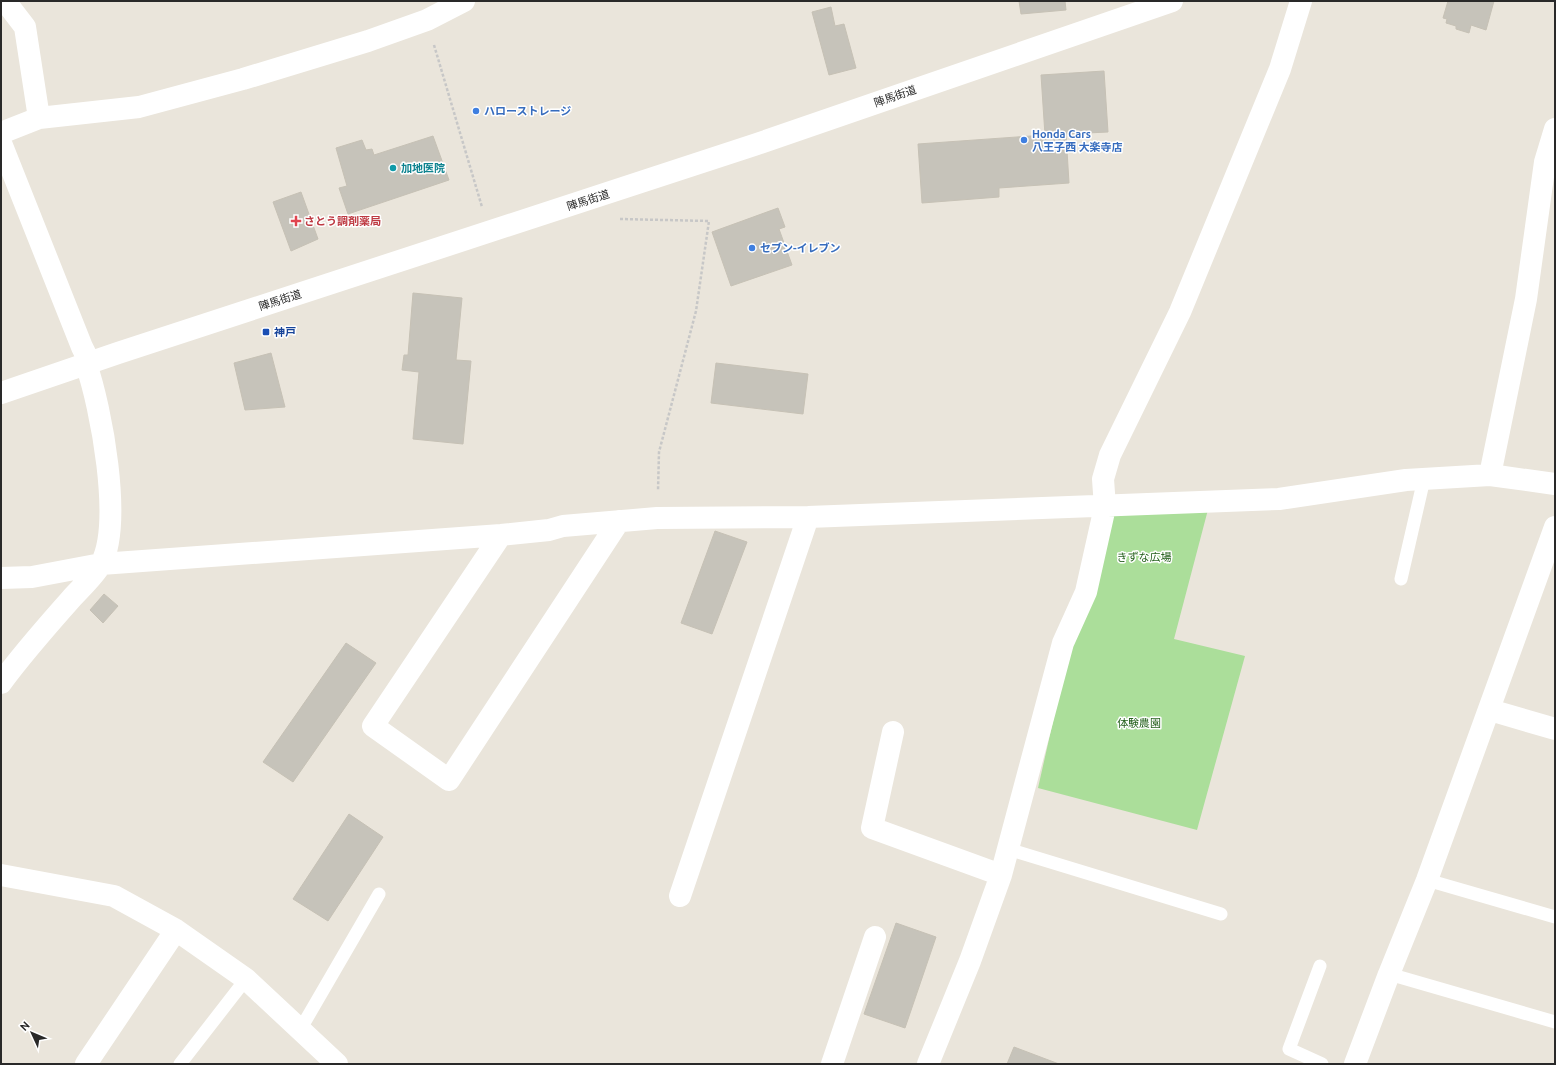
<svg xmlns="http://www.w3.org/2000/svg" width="1556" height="1065" font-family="Ubuntu,'Noto Sans JP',sans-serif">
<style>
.green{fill:#abde9a}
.building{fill:#c6c3ba;stroke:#c6c1b5}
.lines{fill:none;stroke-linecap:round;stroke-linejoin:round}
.path{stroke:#c7c7c7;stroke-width:2.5;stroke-dasharray:3 2;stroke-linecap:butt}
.service{stroke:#fff;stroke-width:13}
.minor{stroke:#fff;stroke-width:22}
.secondary{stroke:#fff;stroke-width:22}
.shop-dot{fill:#3f7fe0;stroke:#fff;stroke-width:1.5}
.culture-dot{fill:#0f9aa8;stroke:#fff;stroke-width:1.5}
.health-dot{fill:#e0444e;stroke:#fff;stroke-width:1.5}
.transit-dot{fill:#1a4fb4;stroke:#fff;stroke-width:1.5}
.labels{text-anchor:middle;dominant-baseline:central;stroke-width:3;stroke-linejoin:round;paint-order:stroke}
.street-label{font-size:11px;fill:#292929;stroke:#fff}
.shop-label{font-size:11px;font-weight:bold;fill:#366cbe;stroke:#fff;text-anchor:start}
.culture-label{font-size:11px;font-weight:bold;fill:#0d838f;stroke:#fff;text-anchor:start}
.health-label{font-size:11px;font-weight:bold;fill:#be3a42;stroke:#fff;text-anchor:start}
.transit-label{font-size:11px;font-weight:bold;fill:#164399;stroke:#fff;text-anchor:start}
.park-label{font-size:11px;fill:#25611d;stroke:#fff}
</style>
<rect width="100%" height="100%" fill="#eae5db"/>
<path class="green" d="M1210,502L1174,639L1245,656L1197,830L1038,788L1077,615L1105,507Z"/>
<path class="building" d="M1019,1H1065L1066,10L1021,14Z
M1448,1H1494L1486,30L1471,25L1469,33L1456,29V26L1446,23L1447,19L1443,18Z
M831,7L835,26L844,24L856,68L829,75L812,12Z
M1104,71L1108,132L1066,134L1069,183L999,188V197L922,203L918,144L1045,135L1041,75Z
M433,136L449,180L348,214L339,188L347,186L336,148L362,140L366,150L372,149L374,155Z
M301,192L318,239L291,251L273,202Z
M778,208L785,227L779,229L792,265L731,286L712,232Z
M413,293L462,298L456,360L471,361L463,444L413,439L419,372L402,370L404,355H408Z
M271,353L285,407L245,410L234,363Z
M716,363L808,374L803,414L711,403Z
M715,531L747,542L712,634L681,623Z
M104,594L118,606L103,623L90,610Z
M346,643L376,663L293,782L263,762Z
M349,814L383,837L328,921L293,899Z
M896,923L936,937L905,1028L864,1014Z
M1014,1047L1059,1064H1007Z"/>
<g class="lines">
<path class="path" d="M434,45L482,207
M620,219L709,221L696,311L659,452L658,491"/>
<path class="service" d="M1401,579L1424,479
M1008,849L1221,914
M1427,880L1555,917
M1320,966L1289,1049L1322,1064
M1389,974L1555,1022
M300,1030L379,894
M180,1064L246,979"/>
<path class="minor" d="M5,1L25,27L39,118
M1,133L39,118L139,107L243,79L368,41L427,20L464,1
M1,143L82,347L90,363
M1490,475L1526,299L1545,162L1555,129
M501,535L373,726L449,780L619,521
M1,578L32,577L101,564L501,535L549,530L563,526L657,518L808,517L1279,499L1406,480L1490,475L1555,484
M1,683C23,653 47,626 71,599C80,589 95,575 101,564C123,523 101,407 86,364
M1490,710L1555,729
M893,732L872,828L1001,875
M1,875L114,896L176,930L246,979L337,1064
M680,896L808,517
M86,1064L176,930
M832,1064L875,937
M928,1064L970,961L1001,875L1063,643L1086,592L1105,507L1103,479L1110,455L1180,312L1280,69L1301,1
M1355,1064L1389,974L1427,880L1555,527"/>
<path class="secondary" d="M1,393L118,353L754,145L1172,1"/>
</g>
<g class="shop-dot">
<circle cx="476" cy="111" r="4"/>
<circle cx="1024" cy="140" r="4"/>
<circle cx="752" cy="248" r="4"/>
</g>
<circle class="culture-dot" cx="393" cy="168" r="4"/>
<path class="health-dot" d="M294 215h4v4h4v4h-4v4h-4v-4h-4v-4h4z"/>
<rect class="transit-dot" x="262" y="328" width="8" height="8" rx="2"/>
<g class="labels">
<g class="street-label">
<text transform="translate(895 96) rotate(-19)">陣馬街道</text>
<text transform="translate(588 200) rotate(-18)">陣馬街道</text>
<text transform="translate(280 300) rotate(-18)">陣馬街道</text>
</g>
<g class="shop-label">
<text x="484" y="111">ハローストレージ</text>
<text x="1032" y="134">Honda Cars<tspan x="1032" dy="13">八王子西 大楽寺店</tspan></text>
<text x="760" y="248">セブン-イレブン</text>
</g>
<g class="culture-label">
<text x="401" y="168">加地医院</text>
</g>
<g class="health-label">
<text x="304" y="221">さとう調剤薬局</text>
</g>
<g class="transit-label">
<text x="274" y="332">神戸</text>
</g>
<g class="park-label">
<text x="1144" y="557">きずな広場</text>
<text x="1139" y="723">体験農園</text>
</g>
</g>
<rect width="1556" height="1065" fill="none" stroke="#292929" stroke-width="4"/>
<g transform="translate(32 1033) rotate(314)" stroke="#ffffff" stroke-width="3" paint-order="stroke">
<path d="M0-3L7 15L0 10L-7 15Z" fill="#292929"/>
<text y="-6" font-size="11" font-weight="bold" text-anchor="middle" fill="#292929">N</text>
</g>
</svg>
